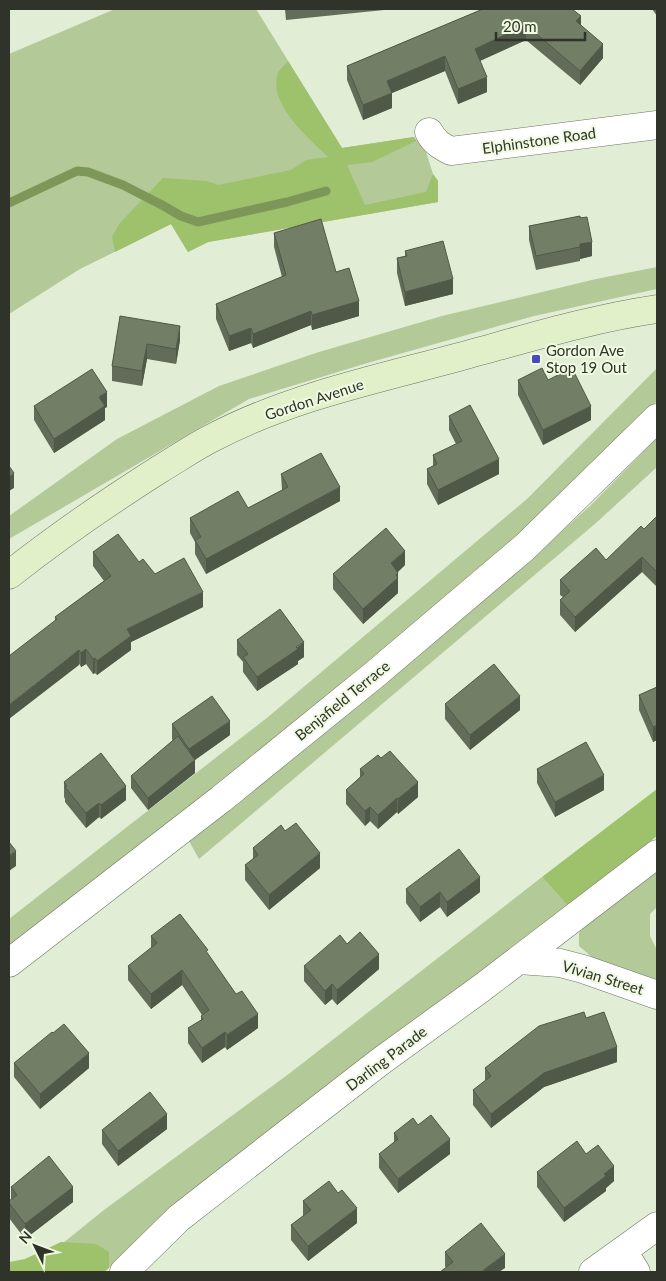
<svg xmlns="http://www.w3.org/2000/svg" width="666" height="1281" font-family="Lato,sans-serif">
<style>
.green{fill:#b3c998}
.forest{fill:#9ec16c}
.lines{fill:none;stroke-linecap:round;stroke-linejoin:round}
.stream{stroke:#7d9759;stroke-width:9}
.street-casing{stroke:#6d7761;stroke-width:29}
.secondary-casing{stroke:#6d7761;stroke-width:29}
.street{stroke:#fff;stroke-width:28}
.secondary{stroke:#e2f0ca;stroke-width:28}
.wall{fill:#636c59}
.shaded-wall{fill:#505848}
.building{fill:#737e67;stroke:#505848}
.poi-dot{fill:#4948be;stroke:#effae1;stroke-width:2}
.labels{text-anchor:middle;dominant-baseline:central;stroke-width:4;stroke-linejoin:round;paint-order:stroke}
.street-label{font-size:15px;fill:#2f332a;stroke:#effae1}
.poi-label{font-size:15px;fill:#2f332a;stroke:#effae1;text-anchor:start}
</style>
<rect width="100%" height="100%" fill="#e1edd4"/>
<path class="green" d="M115,9H256L342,148L414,137L426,152L433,174L438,181V202L208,242L188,252L171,224L80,269L9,314V54Z
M657,267V289L534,316L364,364L249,399L9,539V516L117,439L219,386L319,352L442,316L596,279Z
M657,368V401L613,447L516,540L190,808L9,947V919L268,717L527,499Z
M657,438V467L596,523L199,859L189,841L500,587L591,505Z
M657,870V907L650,914V936L657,950V982L593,958L579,946V933L585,925Z
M542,877L567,905L423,1015L329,1084L241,1155L104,1272H27L104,1210L290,1073Z"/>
<path class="forest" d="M288,61L342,148L414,137L416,141L372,162L347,165L365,205L426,192L433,174L438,181V202L208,242L188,252L171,224L115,252L112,237L119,224L163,178L207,181L218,185L291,170L306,160L328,157C309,139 267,103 278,73C280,69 285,65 288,61Z
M657,789V836L567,905L542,877Z
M61,1242L96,1244L109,1252V1268L104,1272H9V1262L25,1259Z"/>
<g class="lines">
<path class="stream" d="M9,203L77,171L88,172L123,185L162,205L181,216L198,222L287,202L326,191"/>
<g class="street-casing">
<path id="street" d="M429,132C434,142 441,146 451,151L657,125
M519,960L560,963L583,969L657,995
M9,963L221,799L374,675L525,547L657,418
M623,1251L636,1272
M124,1272L179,1218L279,1140L381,1061L483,987L657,854
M593,1272L657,1226"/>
</g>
<g class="secondary-casing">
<path id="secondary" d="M9,575C57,537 108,502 160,469C177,459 194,447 212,438C288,398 373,380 455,358C522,340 589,319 657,309"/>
</g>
<use href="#street" class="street"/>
<use href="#secondary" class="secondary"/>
</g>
<path class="wall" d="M285,9H384V10L286,20Z
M483,9L581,25L603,58L580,85L526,40L480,61L487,92L458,104L445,71L392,93V108L363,120L347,80V66Z
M652,9H657V16Z
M580,216L592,256L580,259V261L536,270L529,240V226Z
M274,233L336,272L359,316L312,330L311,325L253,348L251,343L229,351L216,319V304L282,277L274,247Z
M405,251L453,294L405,306L397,273V258L405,256Z
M120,316L180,340L176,364L147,359L142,386L112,381V366Z
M518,380H548L591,420L543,445L518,395Z
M34,406L107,407L105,408V420L54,453L34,420Z
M449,416L499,474L438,505L427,484V469L433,466V455L456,444L449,430Z
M281,474L340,501L206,574L195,554V542L190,533V518L248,508L282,490Z
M657,516V587L642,572L575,632L560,615V600L563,597L560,595V580L606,560L644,529Z
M93,552L139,562L155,574L203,607L131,642V650L97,675L95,673L93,674L86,664L81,667L55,621V617L104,581L93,566Z
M405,565L398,572V593L363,624L333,589V574Z
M237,640L304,657L298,661V664L257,691L243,672V662L237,655Z
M657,687V740L653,742L639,710V695Z
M445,704L520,710L470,750L445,719Z
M172,724L230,735L195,760V773L148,810L131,788V776L173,741L172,739Z
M360,769L418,797L398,814L397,812L378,829L370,821L365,826L346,804V790L360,777Z
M537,769L604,790L555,817L537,783Z
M64,782L126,800L101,819L99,817L86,828L65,802V799L64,797Z
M285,831L320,868L269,910L245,880V865L253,859V848Z
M406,889L480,892L447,917L440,907L420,922L406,903Z
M151,936L208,954L258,1028L227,1050L225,1047L202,1063L188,1043V1028L201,1020V1016L202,1015L182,985L151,1009L128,980V966L151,948Z
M347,944L379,969L337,1005L332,999L325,1005L304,981V966Z
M586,1018L617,1062L544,1087L491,1128L473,1105V1090L485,1081V1068Z
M14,1063L89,1068L40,1109L14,1077Z
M167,1129L118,1166L102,1144V1130Z
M394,1133L450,1154L398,1193L379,1168V1154L394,1143Z
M586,1154L614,1181L606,1188V1191L564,1222L537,1187V1172Z
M11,1187L73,1202L25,1239L9,1218V1201L11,1200Z
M303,1201L357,1223L308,1261L291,1240V1225L303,1216Z
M445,1252L505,1268H446L445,1266Z"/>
<path class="shaded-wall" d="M581,16V31L576,21Z
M526,25V40L475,63V49Z
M603,44V58L580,85V71Z
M445,56V71L387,95V81Z
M487,77V92L458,104V89Z
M392,93V108L363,120V105Z
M592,242V256L580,259V244Z
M453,279V294L405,306V292Z
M359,301V316L312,330V315Z
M311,311V325L253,348V334Z
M180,326V340L176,364V349Z
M251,328V343L229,351V336Z
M147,344V359L142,386V371Z
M107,392V407L105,408V420L54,453V439L99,397Z
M591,406V420L543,445V430Z
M499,459V474L438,505V490Z
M14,473V488L9,491V477Z
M340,487V501L206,574V559Z
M405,551V565L391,578V563Z
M642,557V572L575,632V617Z
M398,573V593L363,624V609Z
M203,592V607L131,642V650L97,675V661L127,629Z
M304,642V657L298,661V664L257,691V677Z
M86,649V664L81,667V653Z
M79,650V665L9,719V705Z
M95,658V673L93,674V659Z
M520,696V710L470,750V735Z
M230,721V735L189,764V749Z
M657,725V740L653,742V727Z
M195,760V773L148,810V798Z
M604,775V790L555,817V802Z
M418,782V797L398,814V799Z
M126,786V800L101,819V805Z
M397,798V812L378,829V815Z
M99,803V817L86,828V813Z
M370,807V821L365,826V811Z
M16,851V866L9,871V856Z
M320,853V868L269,910V895Z
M480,877V892L447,917V902Z
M440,892V907L420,922V907Z
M379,954V969L337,1005V990Z
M182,970V985L151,1009V994Z
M332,984V999L325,1005V991Z
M258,1014V1028L227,1050V1035Z
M225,1032V1047L202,1063V1048Z
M617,1047V1062L544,1087L491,1128V1114L544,1073Z
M89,1053V1068L40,1109V1094Z
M167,1114V1129L118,1166V1151Z
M450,1139V1154L398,1193V1179Z
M614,1166V1181L606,1188V1191L564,1222V1208L604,1174Z
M73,1187V1202L25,1239V1224Z
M357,1208V1223L308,1261V1246Z
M505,1254V1268L499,1272H481Z"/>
<path class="building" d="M483,9H572L581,16L576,21L603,44L580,71L526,25L475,49L487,77L458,89L445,56L387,81L392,93L363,105L347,66Z
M580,216V218L587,217L592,242L580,244V247L536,256L529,226Z
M321,219L336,272L349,268L359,301L312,315L311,311L253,334L251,328L229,336L216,304L286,275L274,233Z
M443,241L453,279L405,292L397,258L407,256L405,251Z
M120,316L180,326L176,349L147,344L142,371L112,366Z
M542,368L548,380L572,368L591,406L543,430L518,380Z
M92,369L107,392L99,397L105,406L54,439L34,406Z
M470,405L499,459L438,490L427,469L437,464L433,455L462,441L449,416Z
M321,453L340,487L206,559L195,540L201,537L190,518L238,491L248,508L288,487L281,474Z
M9,466L14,473L9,477Z
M657,516V572L642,557L575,617L560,600L570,591L560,580L596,548L606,560L641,526L644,529Z
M386,528L405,551L391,563L398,573L396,575L398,578L363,609L333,574Z
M118,534L139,562L143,559L155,574L184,558L203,592L127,629L131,636L97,661L95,658L93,659L86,649L81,653L79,650L9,705V656L57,619L55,617L111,576L93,552Z
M280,609L304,642L296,647L298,649L257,677L243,657L248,654L237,640Z
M494,664L520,696L470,735L445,704Z
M657,687V725L653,727L639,695Z
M212,696L230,721L189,749L172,724Z
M178,736L195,760L148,798L131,776Z
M586,742L604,775L555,802L537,769Z
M390,751L418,782L398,799L397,798L378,815L370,807L365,811L346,790L364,774L360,769L378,755L381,758Z
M101,753L126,786L101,805L99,803L86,813L65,787L67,786L64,782Z
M296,823L320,853L269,895L245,865L258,855L253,848L281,825L285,831Z
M9,842L16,851L9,856Z
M459,849L480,877L447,902L440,892L420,907L406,889Z
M180,914L208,950L206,951L236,994L242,991L258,1014L227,1035L225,1032L202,1048L188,1028L203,1019L201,1016L209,1010L182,970L151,994L128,966L157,943L151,936Z
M360,932L379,954L337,990L332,984L325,991L304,966L340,935L347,944Z
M584,1012L586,1018L604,1012L617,1047L544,1073L491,1114L473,1090L491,1076L485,1068L539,1026Z
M64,1024L89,1053L40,1094L14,1063L52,1032L53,1033Z
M150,1092L167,1114L118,1151L102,1130Z
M431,1115L450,1139L398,1179L379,1154L398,1139L394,1133L413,1118L418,1125Z
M577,1141L586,1154L598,1145L614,1166L604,1174L606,1176L564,1208L537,1172Z
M49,1156L73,1187L25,1224L9,1203V1201L17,1195L11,1187Z
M329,1181L338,1193L342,1190L357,1208L308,1246L291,1225L311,1210L303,1201Z
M481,1223L505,1254L481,1272H440L453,1262L445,1252Z"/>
<rect class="poi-dot" x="531" y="354" width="10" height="10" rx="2.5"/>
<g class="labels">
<g class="street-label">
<text transform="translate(539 140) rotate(-8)">Elphinstone Road</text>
<text transform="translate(314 399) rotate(-18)">Gordon Avenue</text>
<text transform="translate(342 700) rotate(-39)">Benjafield Terrace</text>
<text transform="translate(603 977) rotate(17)">Vivian Street</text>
<text transform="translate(386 1058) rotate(-37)">Darling Parade</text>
</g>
<g class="poi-label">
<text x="546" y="350">Gordon Ave<tspan x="546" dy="17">Stop 19 Out</tspan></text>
</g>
</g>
<rect width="666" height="1281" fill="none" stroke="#2f332a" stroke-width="20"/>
<g transform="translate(35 1246) rotate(312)" stroke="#effae1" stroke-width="4" paint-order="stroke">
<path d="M0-4L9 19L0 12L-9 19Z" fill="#2f332a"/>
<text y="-8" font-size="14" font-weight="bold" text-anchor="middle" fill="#2f332a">N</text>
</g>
<path d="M496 32v8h89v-8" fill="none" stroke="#2f332a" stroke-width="2.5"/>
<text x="503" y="32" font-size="15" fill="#2f332a" stroke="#effae1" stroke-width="4" paint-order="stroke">20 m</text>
</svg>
